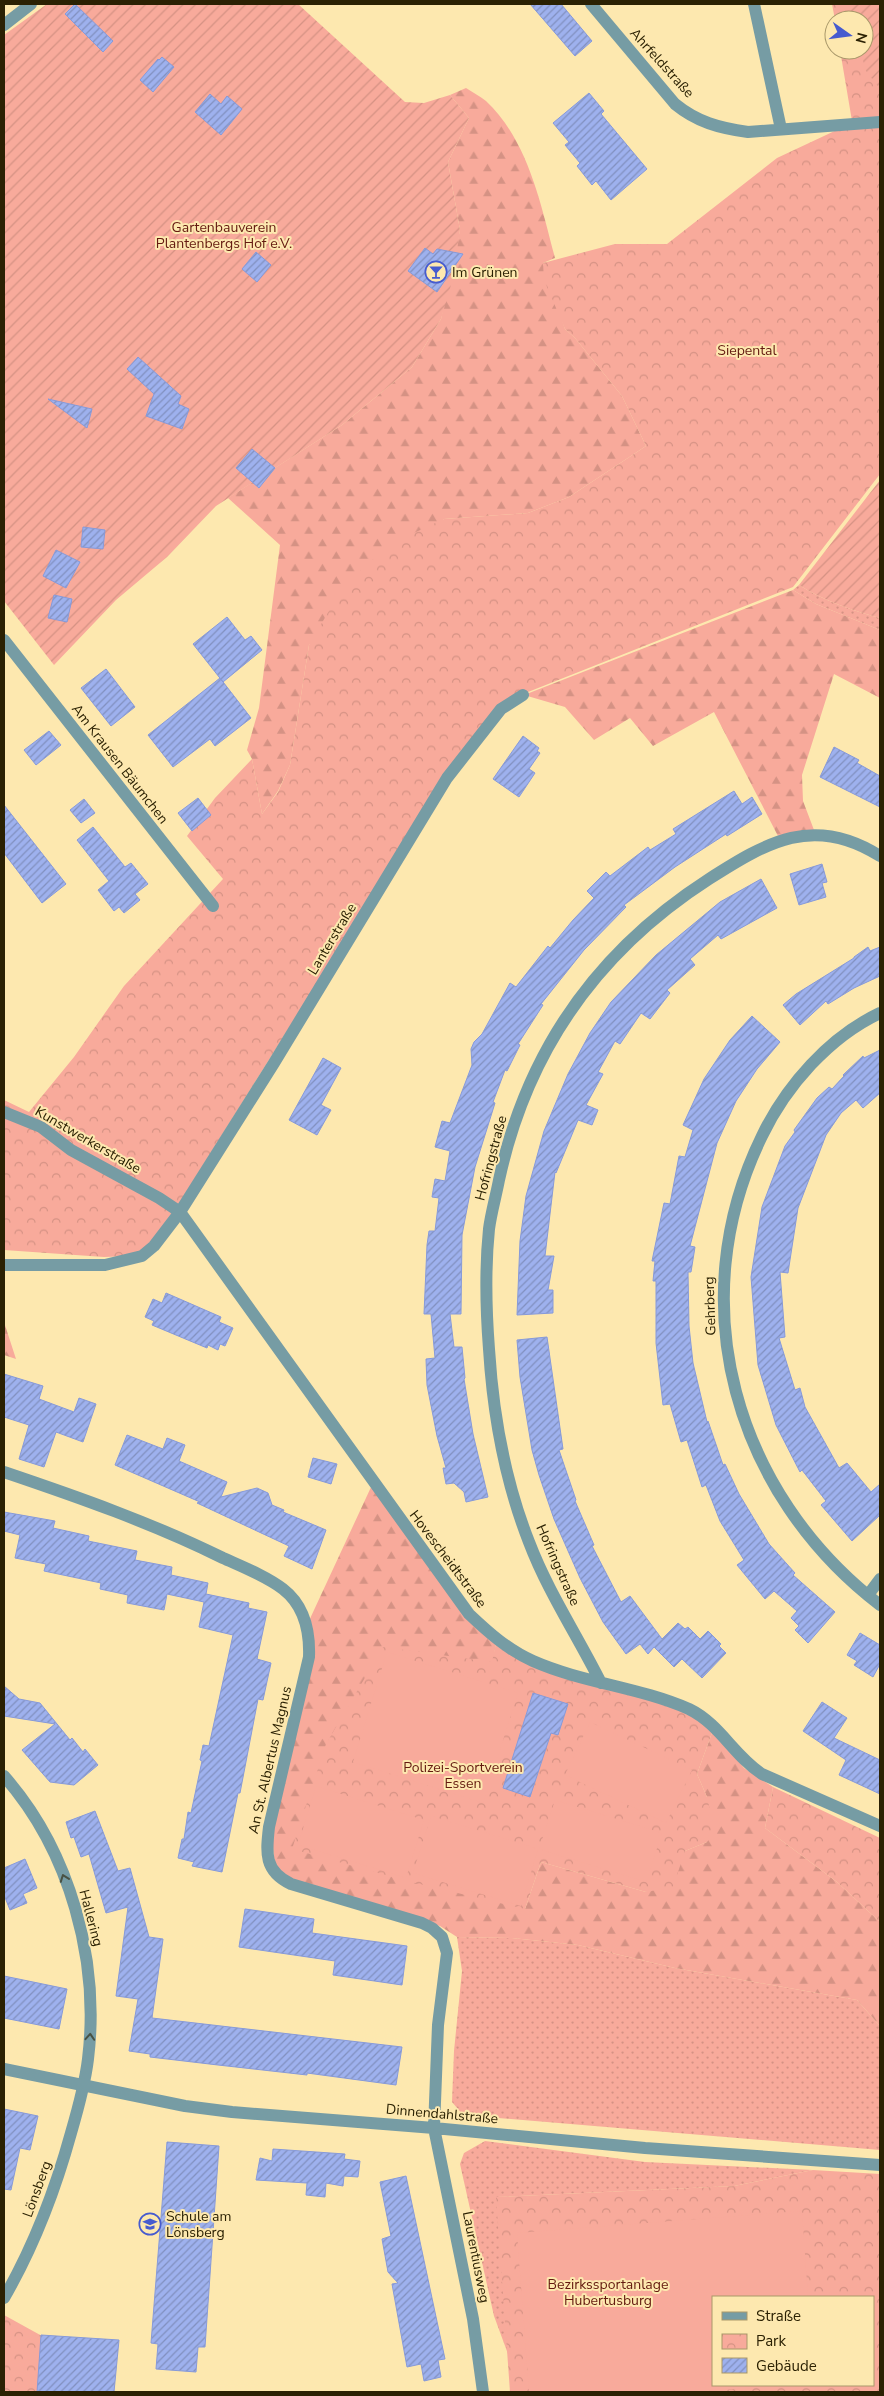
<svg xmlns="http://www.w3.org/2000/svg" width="884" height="2396" font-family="'Nunito Sans',sans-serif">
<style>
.grass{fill:url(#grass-dots)}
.forest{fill:url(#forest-firs)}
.park{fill:url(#park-crowns);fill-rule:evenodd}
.garden{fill:url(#garden-furrows)}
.pitch{fill:#f8aa9b}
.building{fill:url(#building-hatch);stroke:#879ad9}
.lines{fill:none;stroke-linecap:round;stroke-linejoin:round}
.minor{stroke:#769ca4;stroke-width:12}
.oneway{stroke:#495243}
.labels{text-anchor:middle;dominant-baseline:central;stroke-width:4;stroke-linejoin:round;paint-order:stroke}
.street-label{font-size:14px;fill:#2b2103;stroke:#fde8af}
.park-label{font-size:14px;fill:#641a10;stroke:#fde8af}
.poi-label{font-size:14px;fill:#2b2103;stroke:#fde8af;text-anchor:start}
</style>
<defs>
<pattern id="grass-dots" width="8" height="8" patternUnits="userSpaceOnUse" patternTransform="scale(1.25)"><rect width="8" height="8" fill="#f8aa9b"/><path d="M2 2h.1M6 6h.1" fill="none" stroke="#d59284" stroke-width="1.8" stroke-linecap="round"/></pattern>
<pattern id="forest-firs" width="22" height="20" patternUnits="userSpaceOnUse" patternTransform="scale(1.25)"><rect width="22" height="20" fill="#f8aa9b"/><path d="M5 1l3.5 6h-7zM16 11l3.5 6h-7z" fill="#d59284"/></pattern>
<pattern id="park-crowns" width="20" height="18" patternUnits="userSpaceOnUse" patternTransform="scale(1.25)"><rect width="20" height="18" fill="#f8aa9b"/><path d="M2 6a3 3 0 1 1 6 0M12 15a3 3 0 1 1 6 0" fill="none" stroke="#d59284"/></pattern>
<pattern id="garden-furrows" width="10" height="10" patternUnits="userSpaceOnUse" patternTransform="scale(1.25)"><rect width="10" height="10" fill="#f8aa9b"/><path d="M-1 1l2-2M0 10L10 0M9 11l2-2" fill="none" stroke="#d59284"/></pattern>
<pattern id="building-hatch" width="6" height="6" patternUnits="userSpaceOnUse" patternTransform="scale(1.25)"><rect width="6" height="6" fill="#9eb1ee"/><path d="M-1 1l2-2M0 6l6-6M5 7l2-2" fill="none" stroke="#8190bf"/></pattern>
</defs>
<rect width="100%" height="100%" fill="#fde8af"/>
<path class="grass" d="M799,585C824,601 851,610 880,618V630L816,604L793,590Z
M457,1937L512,1938L578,1945L675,1968L857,2000L880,2026V2150L463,2115L452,2102L454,2051L462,1971Z
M485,2141L645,2162L813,2170L734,2186L497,2197L508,2354L494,2316L460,2164L464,2153Z"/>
<path class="forest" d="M466,88C472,92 480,96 486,101C528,140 541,205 555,258L543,263L565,329L575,338L622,396L646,446L569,497L528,513L444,519L309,645L290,765L278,791L262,814L252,759L247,750L259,708L280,545L228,498L342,425L412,367L441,319L460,230L448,162L469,118L450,95Z
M793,590L816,604L880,630V698L834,674L802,775L803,801L814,830L778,836L714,712L653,746L630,718L594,740L565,707L524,695Z
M4,1322L16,1359L4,1355Z
M372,1485L496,1643L493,1662L525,1909L541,1862L646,1892L685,1851L707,1842V1797L697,1774L713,1730L744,1768L773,1787L765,1828L837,1882L880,1922V2026L857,2000L675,1968L578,1945L512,1938L457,1937L440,1926L283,1879L275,1869L271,1826L305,1683L308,1623Z"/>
<path class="park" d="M832,4H880V474L793,587L523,694L446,777L153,1245L133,1256L104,1257L4,1250V1100L29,1112L74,1057L124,986L223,879L187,836L215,798L252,759L262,814L278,792L290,765L309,645L337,597L366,564L403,538L444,519L528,513L569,497L646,446L622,396L575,338L565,329L544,280L543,263L615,244H667L777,158L841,128L852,121L840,50H864V20H835Z
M496,1643L684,1711L713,1730L697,1774L707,1797L715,1832L707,1842L685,1851L673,1887L646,1892L541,1862L525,1909L407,1881L292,1849L326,1744L383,1647L492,1662Z
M773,1787L880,1838V1922L837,1882L765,1828Z
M813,2170L880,2174V2392H510L496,2197L734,2186ZM713,2297H873V2385H713Z
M4,2315L42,2336L38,2392H4Z"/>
<path class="garden" d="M47,4H298L405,102L424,103L450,95L469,118L448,162L460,230L453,278L441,319L412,367L342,425L216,506L167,557L116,600L54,665L4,601V35Z
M849,4H880V89L866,71L860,50H864V20H852Z
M880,480V618C851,610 824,601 799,585Z"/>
<path class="pitch" d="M387,1652L518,1693L483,1803L353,1762Z
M590,1722L692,1770L666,1823L565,1775Z
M316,1786L424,1820L406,1878L298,1845Z
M555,1800L662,1833L646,1882L539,1849Z
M431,1816L538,1849L521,1906L413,1873Z
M802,2211L808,2297H713V2385H792L694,2392H529L517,2233Z"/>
<path class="building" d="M75,4L113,41L103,52L65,14Z
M530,4H561L592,41L575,56Z
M162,57L174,67L153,92L140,80L158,59L159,60Z
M589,93L604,111L601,114L647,169L611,200L596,181L592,185L577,166L580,163L565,145L569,142L553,123Z
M210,94L221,104L227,96L242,109L221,135L195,112Z
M425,248L433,254L437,249L463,254L437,292L408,271Z
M256,252L271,265L257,282L242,269Z
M138,357L181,396L178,404L189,409L182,429L146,416L154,394L127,369Z
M48,399L92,409L87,428Z
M252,449L275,468L259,488L236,468Z
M83,527L105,530L103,549L81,547Z
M56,550L80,562L66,588L43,576Z
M54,595L72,599L67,622L48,618Z
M227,617L245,640L251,636L262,650L223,682L193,644Z
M106,669L135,707L111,726L81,688Z
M220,678L251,718L215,746L210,739L173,767L148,735Z
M49,731L61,745L36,765L24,750Z
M523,736L539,748L537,751L540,753L529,769L535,773L519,797L493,779Z
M834,747L859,760L857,763L880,776V807L820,777Z
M734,791L742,804L752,797L762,814L727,836L726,834L675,867L624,905L626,907L584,950L541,1004L543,1005L518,1044L520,1045L507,1071L505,1070L493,1102L495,1103L475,1167L462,1235L461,1314H450L454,1347H462L465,1378L464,1379L473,1434L488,1497L466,1502L464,1492L454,1483L446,1484L443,1468H446L437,1436L427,1385L426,1359L435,1358L431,1314H424L427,1245L429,1231H435L439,1198L432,1197L435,1179L445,1181L450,1151L435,1147L442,1121L450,1123L472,1065L471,1049L474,1042L482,1034L510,983L516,987L548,946L550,948L573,920L594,898L587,891L606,872L610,876L648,847L650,850L676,834L673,829Z
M198,798L211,815L192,831L178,813Z
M84,799L95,813L81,823L70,810Z
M4,805L66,884L42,903L4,853Z
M93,827L125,867L131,863L148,884L135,894L140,900L124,913L119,907L114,911L98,890L109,881L77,840Z
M822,864L827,882L822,883L826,897L799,905L790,874Z
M761,879L777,908L721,939L718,935L690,959L695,965L667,990L670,993L650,1019L641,1013L620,1044L615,1041L598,1072L603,1074L586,1105L598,1110L592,1125L578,1120L556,1173L555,1172L545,1256H554L548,1290H553V1313L517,1315L520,1241L526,1196L544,1131L568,1074L590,1033L611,1002L656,955L720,902Z
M868,947L870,951L880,947V976L854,988L828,1004L826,1001L800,1025L783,1005L796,994L854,958V957Z
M752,1016L780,1042L757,1069L736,1101L717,1143L690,1246L695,1247L691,1272H688L689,1326L693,1363L707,1422L708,1421L723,1465L725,1464L739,1494L769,1544L795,1573L793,1575L835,1612L808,1643L795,1630L799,1626L791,1618L797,1611L774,1591L765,1599L737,1565L744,1560L720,1521L706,1485L702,1487L687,1440L681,1442L670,1404L663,1405L656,1343V1281H653L655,1261H652L664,1203L670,1204L679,1156L685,1157L693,1130L683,1125L704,1079L730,1040Z
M880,1050V1093L863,1108L856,1100L841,1113L826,1135L798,1208L788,1273L780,1272L785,1337L779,1338L795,1390L800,1388L805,1407L839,1468L847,1463L871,1492L880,1484V1515L852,1541L821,1505L826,1501L802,1470L800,1472L776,1425L758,1365L751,1277L762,1207L785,1146L795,1132L794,1130L817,1098L829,1087L832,1089L844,1076L843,1075L863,1056L864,1058Z
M323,1058L341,1068L321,1105L331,1110L317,1135L289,1120Z
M166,1293L221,1317L219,1322L233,1328L225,1346L220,1344L218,1350L208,1345L207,1348L152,1325L154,1321L145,1317L153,1299L162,1303Z
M547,1337L563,1449L559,1450L576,1500L575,1501L594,1545L592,1546L621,1602L630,1596L662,1639L678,1623L685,1629L688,1627L700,1639L708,1631L721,1644L719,1646L726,1653L702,1678L682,1659L674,1667L654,1647L648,1654L640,1644L626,1654L603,1622L580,1578L554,1519L539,1475L532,1450L520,1377L517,1340Z
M4,1374L43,1386L39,1399L74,1412L79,1398L96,1404L83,1442L56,1432L44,1467L19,1459L29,1425L4,1417Z
M127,1435L163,1449L167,1438L185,1445L179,1461L227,1482L221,1497L257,1488L268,1493L272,1505L284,1510L283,1512L326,1530L312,1569L284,1556L289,1546L197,1503L200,1502L115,1465Z
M313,1458L337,1464L331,1484L308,1477Z
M4,1512L55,1521L53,1528L89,1536L88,1541L137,1551L135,1560L172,1567L171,1575L208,1583L206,1594L249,1603L248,1608L267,1612L257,1659L271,1663L263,1700L258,1699L240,1793H238L222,1872L192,1866L194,1862L178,1858L182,1839H184L188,1812L191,1813L202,1761L200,1760L203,1745L209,1746L233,1635L199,1627L204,1602L167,1594L164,1610L127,1603L128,1595L100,1589L101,1583L44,1571L46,1564L15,1558L20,1535L4,1531Z
M860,1633L880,1645V1664L873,1677L854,1665L857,1661L847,1655Z
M4,1686L19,1699L40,1703L70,1740L72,1738L83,1752L85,1749L98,1765L74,1785L50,1782L22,1750L55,1724L4,1716Z
M533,1693L568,1704L558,1735L551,1733L530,1797L503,1788Z
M822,1702L847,1718L834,1738L880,1760V1794L839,1775L846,1760L803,1731Z
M95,1811L118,1871L130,1868L149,1937L163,1939L152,2018L402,2047L396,2085L307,2073V2075L218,2065L150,2057V2054L129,2051L138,1999L116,1996L128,1907L106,1913L89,1854L81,1857L74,1837L71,1838L66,1822Z
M25,1859L37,1888L23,1894L27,1903L10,1910L4,1895V1868Z
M245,1909L314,1919L312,1933L407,1946L402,1985L333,1975L335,1961L239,1947Z
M4,1976L67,1989L59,2029L4,2018Z
M4,2109L38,2116L30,2150L20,2148L11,2190L4,2189Z
M167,2142L219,2146L205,2347H198L196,2372L156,2369L158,2344L151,2343Z
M273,2149L345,2154L344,2159L360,2161L358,2177L344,2176L343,2186L326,2183L325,2197L306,2195L307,2183L256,2180L260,2158L272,2161Z
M406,2176L445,2359L438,2360L441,2377L424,2381L421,2364L407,2367L392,2284L398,2283L388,2272L382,2239L391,2236L380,2182Z
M41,2335L119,2340L114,2392H37Z"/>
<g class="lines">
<path class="minor" d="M591,4L675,104C697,122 719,128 748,132L880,122
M754,4L781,129
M4,25L31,4
M4,640L213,906
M880,1013C829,1037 786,1086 762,1136C680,1303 735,1494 880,1605
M4,1112L41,1127L71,1150L159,1198L180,1212L469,1614C488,1632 508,1650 533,1661C583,1683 639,1687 689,1709C720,1724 734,1756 762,1774L880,1826
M4,1265H105L142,1256L154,1246L180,1212L274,1063L447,778L501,709L523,695
M4,1472C78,1497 152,1523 223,1558C243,1567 266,1576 283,1589C305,1606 310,1631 309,1657L269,1827C266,1853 264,1871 291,1884L422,1923L432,1928L442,1937L447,1953L438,2025L434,2128L473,2319L483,2392
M868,1595L880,1579
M601,1683C577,1635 548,1592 529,1542C505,1481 493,1414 489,1349C486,1310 485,1268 489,1229C491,1213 496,1196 499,1180C527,1050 597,951 709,879C767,842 814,814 880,856
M4,1776C70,1851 100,1960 88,2059C85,2084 78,2109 71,2133C55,2191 34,2246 4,2298
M4,2069L185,2106L232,2112L434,2128L645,2148L880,2165"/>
</g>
<defs><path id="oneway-chevron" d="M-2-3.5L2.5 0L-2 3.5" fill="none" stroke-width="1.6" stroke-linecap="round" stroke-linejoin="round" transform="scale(1.25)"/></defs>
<g class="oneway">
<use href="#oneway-chevron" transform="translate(64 1878) rotate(-110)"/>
<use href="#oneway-chevron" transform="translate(90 2037) rotate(-86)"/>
</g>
<defs>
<g id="bar-ring" transform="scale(1.125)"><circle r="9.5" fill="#fde8af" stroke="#465bcf" stroke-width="1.5"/><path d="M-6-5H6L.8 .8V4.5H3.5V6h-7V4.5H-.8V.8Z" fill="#465bcf"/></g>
<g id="school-ring" transform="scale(1.125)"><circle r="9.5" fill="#fde8af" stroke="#465bcf" stroke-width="1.5"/><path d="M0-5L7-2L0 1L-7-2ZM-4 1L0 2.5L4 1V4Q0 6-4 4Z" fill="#465bcf"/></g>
</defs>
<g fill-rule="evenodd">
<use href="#bar-ring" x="436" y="272"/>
<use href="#school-ring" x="150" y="2224"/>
</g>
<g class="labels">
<g class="street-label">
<text transform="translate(662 63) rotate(48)">Ahrfeldstraße</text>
<text transform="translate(120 764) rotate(52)">Am Krausen Bäumchen</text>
<text transform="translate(332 939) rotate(-59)">Lanterstraße</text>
<text transform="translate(88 1140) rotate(30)">Kunstwerkerstraße</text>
<text transform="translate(491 1158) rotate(-75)">Hofringstraße</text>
<text transform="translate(710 1306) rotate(-92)">Gehrberg</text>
<text transform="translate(448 1559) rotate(53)">Hovescheidtstraße</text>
<text transform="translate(558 1565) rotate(66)">Hofringstraße</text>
<text transform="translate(270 1760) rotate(-77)">An St. Albertus Magnus</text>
<text transform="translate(91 1918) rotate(75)">Hallering</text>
<text transform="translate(442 2114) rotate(5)">Dinnendahlstraße</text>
<text transform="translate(37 2189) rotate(-70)">Lönsberg</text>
<text transform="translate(476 2257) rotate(79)">Laurentiusweg</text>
</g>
<g class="park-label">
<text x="224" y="227">Gartenbauverein<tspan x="224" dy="16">Plantenbergs Hof e.V.</tspan></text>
<text x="747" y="350">Siepental</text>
<text x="463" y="1767">Polizei-Sportverein<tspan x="463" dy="16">Essen</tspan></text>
<text x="608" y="2284">Bezirkssportanlage<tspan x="608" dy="16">Hubertusburg</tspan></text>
</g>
<g class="poi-label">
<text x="452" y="272">Im Grünen</text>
<text x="166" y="2216">Schule am<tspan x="166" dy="16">Lönsberg</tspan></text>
</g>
</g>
<rect width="884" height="2396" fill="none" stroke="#2b2103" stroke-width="10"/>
<rect x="712" y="2296" width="162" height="90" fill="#fde8af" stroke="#a9986a"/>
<rect x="722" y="2312" width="25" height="8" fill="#769ca4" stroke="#a9986a"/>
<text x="756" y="2321" font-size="15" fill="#2b2103">Straße</text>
<rect x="722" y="2334" width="25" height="15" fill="url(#park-crowns)" stroke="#a9986a"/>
<text x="756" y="2346" font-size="15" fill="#2b2103">Park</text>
<rect x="722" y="2358" width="25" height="15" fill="url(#building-hatch)" stroke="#a9986a"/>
<text x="756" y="2371" font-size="15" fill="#2b2103">Gebäude</text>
<g transform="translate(849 35) rotate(104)"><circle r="24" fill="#fde8af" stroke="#a9986a"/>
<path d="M0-4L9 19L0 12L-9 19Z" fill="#465bcf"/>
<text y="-8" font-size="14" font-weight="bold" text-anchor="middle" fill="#2b2103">N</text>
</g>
</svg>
